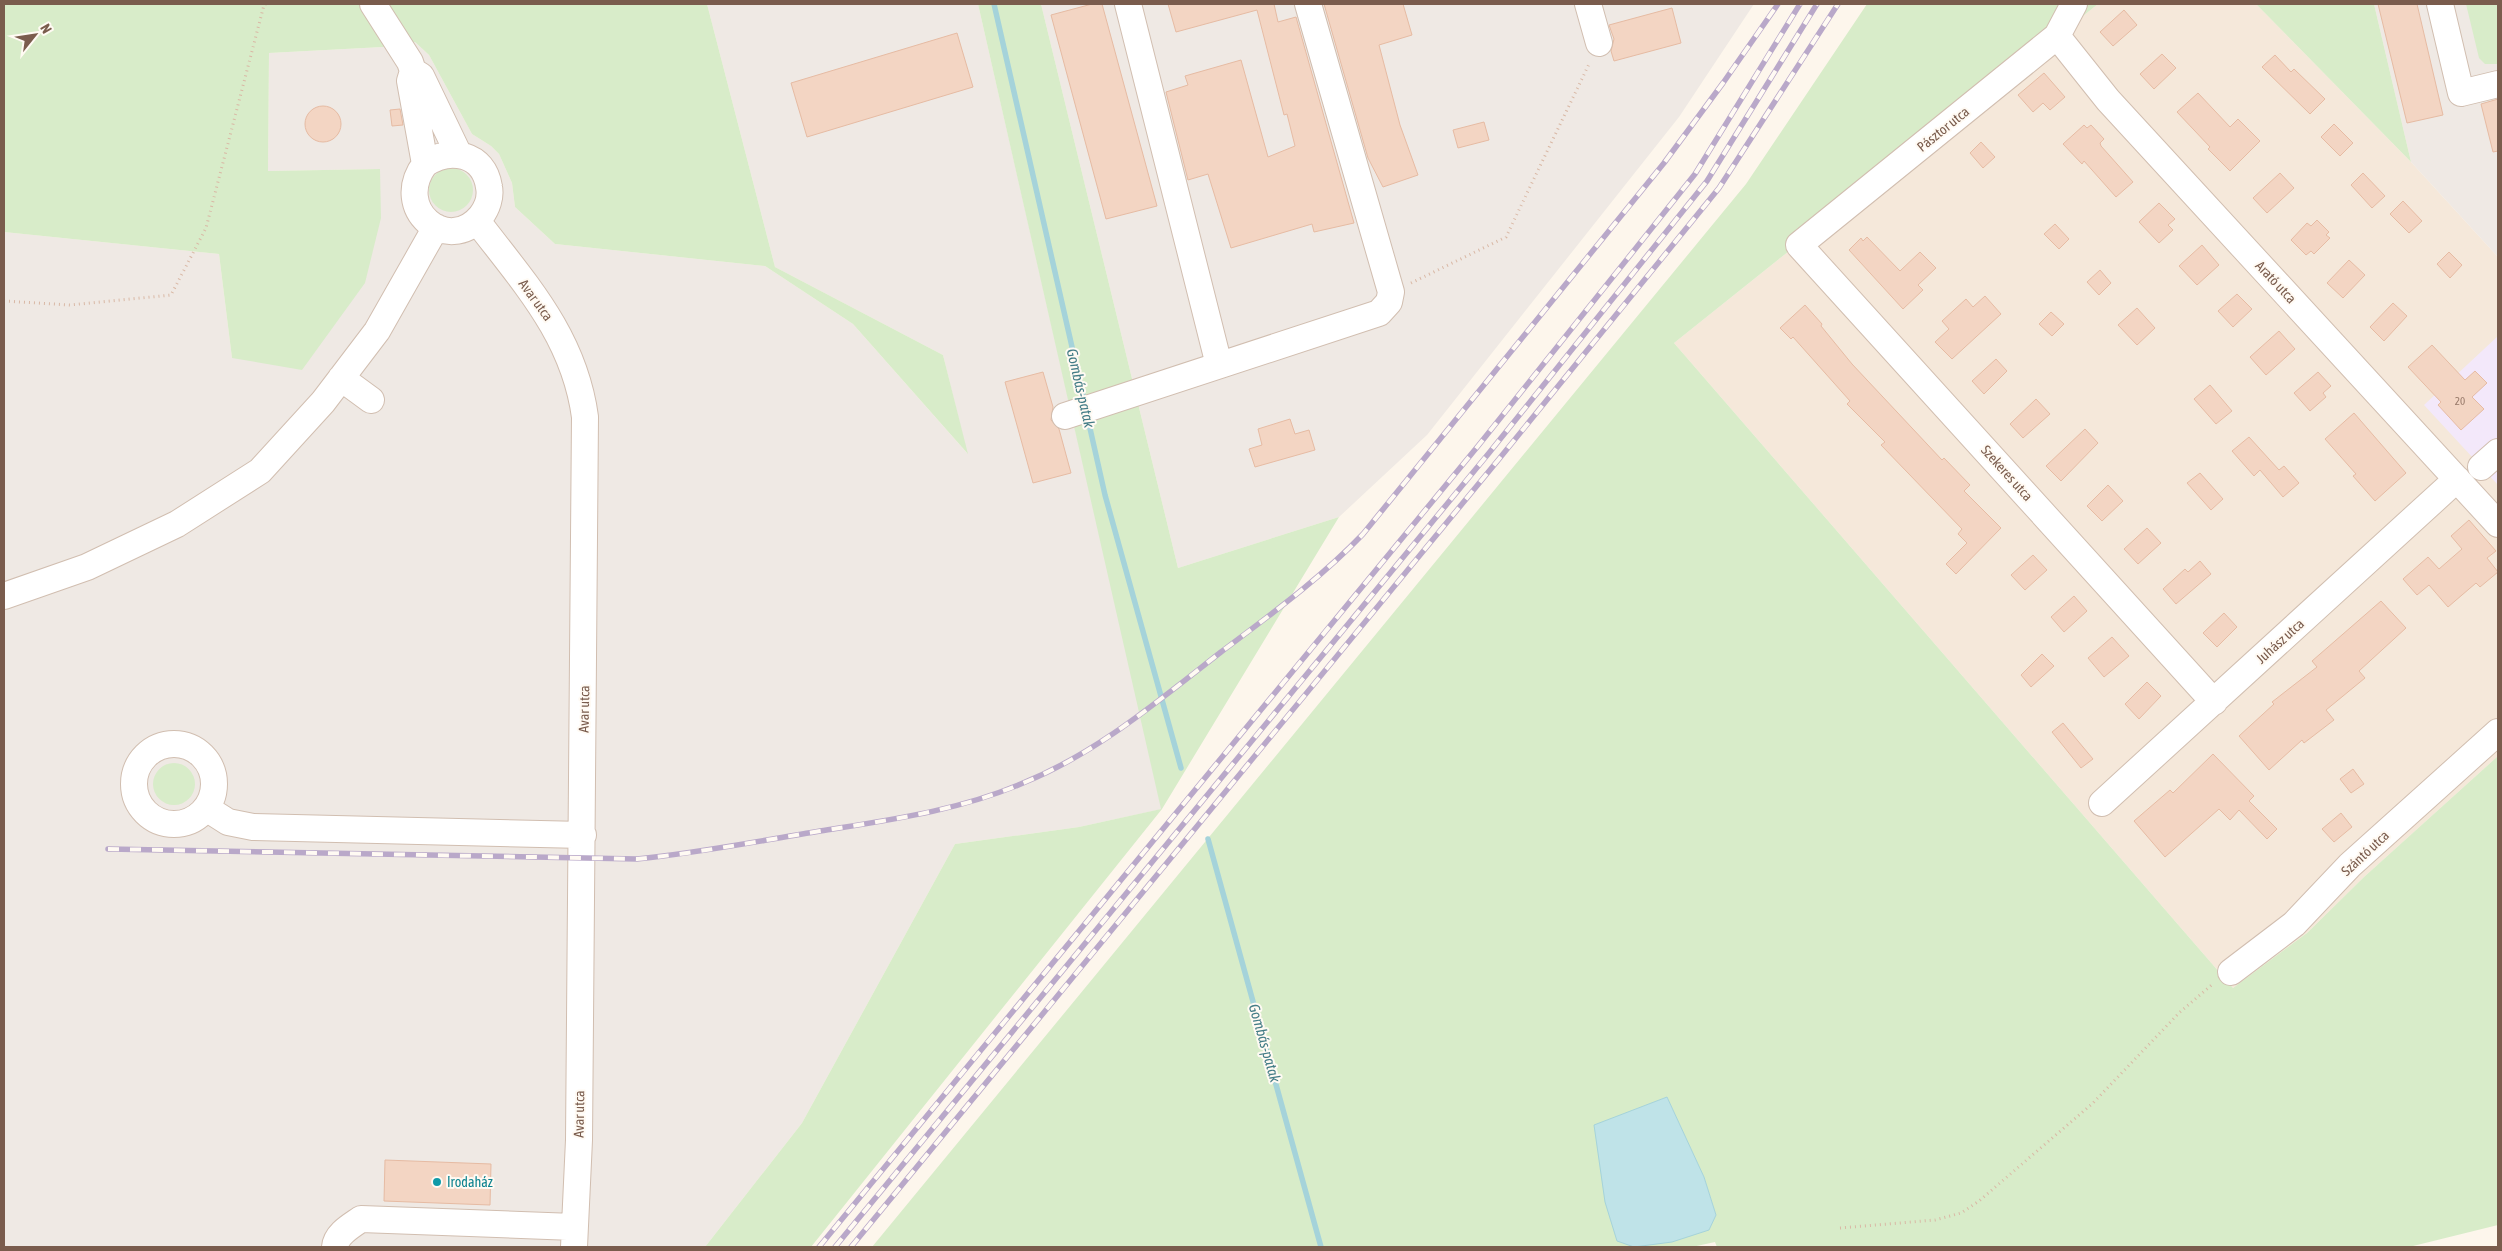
<svg xmlns="http://www.w3.org/2000/svg" width="2502" height="1251" font-family="'Asap Condensed',sans-serif">
<style>
.residential{fill:#f5e8da}
.industrial{fill:#efe9e4}
.education{fill:#f3e8fa}
.green{fill:#d8ecc9;fill-rule:evenodd}
.water{fill:#bfe3e8;stroke:#a5d3da}
.lines{fill:none;stroke-linecap:round;stroke-linejoin:round}
.stream{stroke:#a5d3da;stroke-width:5.5}
.building{fill:#f3d5c3;stroke:#e6bba3}
.minor-casing{stroke:#d1beb0;stroke-width:28}
.path{stroke:#d9b8a5;stroke-width:3;stroke-dasharray:1 4;stroke-linecap:butt}
.minor{stroke:#fff;stroke-width:26}
.rail-casing{stroke:#b9a8c9;stroke-width:5.5}
.rail{stroke:#fffaf3;stroke-width:4;stroke-dasharray:11;stroke-linecap:butt}
.culture-dot{fill:#0f9aa8;stroke:#fffaf3;stroke-width:2}
.labels{text-anchor:middle;dominant-baseline:central;stroke-width:4;stroke-linejoin:round;paint-order:stroke}
.number-label{font-size:11px;fill:#987a6a}
.street-label{font-size:14px;fill:#7a5c4d;stroke:#fffaf3}
.culture-label{font-size:14px;fill:#0d838f;stroke:#fffaf3;text-anchor:start}
.water-label{font-size:15px;font-style:italic;fill:#437c86;stroke:#fffaf3}
</style>
<rect width="100%" height="100%" fill="#fdf6ec"/>
<path class="residential" d="M2098,4H2256L2411,162L2498,257V756L2364,877L2307,933L2233,988L1674,343Z"/>
<path class="industrial" d="M707,4H978L1162,809L1079,827L955,844L802,1123L705,1247H4V232L219,254L232,358L380,169L268,171L269,53L383,47L415,42L429,55L472,134L491,146L499,154L512,183L515,207L555,244L765,266L853,324L967,453L943,355L775,267Z
M1041,4H1754L1679,117L1427,435L1339,517L1178,568Z
M2374,4H2498V257L2411,162Z"/>
<path class="education" d="M2498,336V485L2424,405Z"/>
<path class="green" d="M4,4H707L775,267L943,355L968,454L853,324L765,266L555,244L515,207L512,183L499,154L491,146L472,134L429,55L415,42L383,47L269,53L268,171L380,169L381,218L365,283L302,370L232,358L219,254L4,232Z
M978,4H1041L1178,568L1339,517L1162,809L811,1247H705L802,1123L955,844L1079,827L1161,809Z
M1867,4H2098L1674,343L2233,988L2307,933L2364,877L2498,756V1225L2409,1247H1717L1715,1242L1692,1247H872L1746,184ZM1667,1097L1704,1177L1716,1215L1709,1230L1594,1126Z
M2256,4H2374L2411,162Z
M2466,4H2498V64H2485L2479,58Z
M429 190a22 22 0 1 1 44 0a22 22 0 1 1-44 0Z
M153 784a21 21 0 1 1 42 0a21 21 0 1 1-42 0Z"/>
<path class="water" d="M1667,1097L1704,1177L1716,1215L1709,1230L1672,1242L1634,1247L1617,1241L1605,1202L1594,1125Z"/>
<g class="lines">
<path class="stream" d="M994,4L1085,404
M1087,415L1105,495L1181,768
M1208,839L1321,1247"/>
</g>
<path class="building" d="M1092,4H1102L1157,206L1106,219L1051,15Z
M1168,4H1274L1278,22L1296,17L1354,223L1314,232L1312,224L1231,248L1208,174L1188,180L1166,92L1188,85L1185,76L1241,60L1268,157L1295,146L1287,114L1284,115L1257,10L1176,32Z
M1324,4H1403L1412,35L1379,45L1400,125L1418,175L1383,187L1368,158Z
M2378,4H2417L2443,115L2407,123Z
M1672,8L1681,43L1614,61L1611,51L1614,39L1609,25Z
M2124,10L2137,25L2113,46L2100,32Z
M957,33L973,87L807,137L791,83Z
M2162,54L2176,68L2154,89L2140,74Z
M2275,55L2291,72L2294,69L2325,99L2310,114L2262,67Z
M2044,73L2065,97L2050,110L2043,103L2033,112L2018,95Z
M2198,93L2230,127L2238,119L2260,141L2230,171L2208,149L2210,147L2177,112Z
M2498,99V151L2493,152L2481,104Z
M305 124a18 18 0 1 1 36 0a18 18 0 1 1-36 0Z
M400,109L403,125L392,126L390,110Z
M1484,122L1489,140L1458,148L1453,130Z
M2334,124L2353,143L2340,156L2321,137Z
M2084,125L2087,128L2091,125L2104,139L2100,143L2101,146L2133,182L2116,197L2084,161L2082,164L2063,144Z
M1981,142L1995,157L1983,168L1970,153Z
M2280,173L2294,188L2267,213L2253,198Z
M2363,173L2385,196L2372,208L2351,185Z
M2403,201L2422,221L2409,233L2390,214Z
M2159,203L2175,219L2168,225L2173,230L2159,243L2139,222Z
M2317,220L2329,232L2326,235L2330,238L2314,254L2311,251L2306,255L2291,240L2307,223L2311,226Z
M2055,224L2069,239L2059,249L2044,234Z
M1867,237L1900,271L1920,252L1936,268L1918,285L1923,290L1903,309L1849,250L1861,238L1863,241Z
M2202,245L2219,265L2197,285L2179,266Z
M2449,252L2462,265L2450,278L2437,264Z
M2349,260L2365,275L2343,298L2327,283Z
M2100,270L2111,283L2099,295L2087,282Z
M2237,294L2252,309L2233,327L2218,311Z
M1985,296L2001,314L1952,359L1935,342L1949,329L1942,321L1966,299L1973,307Z
M2393,303L2407,316L2384,341L2370,327Z
M1805,305L1822,324L1821,326L1852,364L1942,460L1944,458L1970,485L1964,491L2001,528L1956,574L1946,564L1967,543L1958,534L1962,529L1881,445L1885,442L1847,404L1850,401L1793,337L1791,339L1780,328Z
M2137,308L2155,328L2137,345L2118,325Z
M2051,312L2064,324L2052,336L2039,324Z
M2279,331L2295,349L2266,375L2250,357Z
M2432,345L2465,380L2475,371L2487,383L2472,397L2484,409L2461,430L2438,405L2441,402L2408,367Z
M1996,359L2007,371L1984,394L1972,381Z
M1043,372L1053,407L1051,420L1059,429L1071,473L1033,483L1005,382Z
M2318,372L2331,386L2323,393L2326,397L2310,411L2294,393Z
M2210,385L2232,411L2216,424L2194,399Z
M2036,399L2050,414L2023,438L2010,424Z
M2354,413L2406,473L2375,501L2353,476L2356,474L2325,439Z
M1290,419L1295,434L1309,430L1315,450L1255,467L1249,449L1262,445L1258,429Z
M2085,429L2098,443L2061,481L2046,466Z
M2249,437L2279,470L2284,466L2299,483L2283,497L2260,470L2254,476L2232,451Z
M2200,473L2223,499L2211,510L2187,483Z
M2108,485L2123,501L2102,521L2087,506Z
M2469,520L2496,551L2487,558L2498,572L2480,587L2476,583L2448,607L2429,585L2417,595L2403,579L2428,557L2439,569L2462,549L2451,536Z
M2147,528L2161,543L2138,564L2124,549Z
M2033,555L2047,570L2025,590L2011,575Z
M2200,561L2211,574L2176,604L2163,589L2185,569L2188,572Z
M2074,596L2087,611L2064,632L2051,617Z
M2381,601L2406,628L2359,671L2365,678L2326,710L2334,720L2304,743L2302,740L2269,770L2239,736L2274,704L2272,702L2317,667L2312,661Z
M2224,613L2237,627L2217,647L2203,633Z
M2112,637L2129,656L2104,677L2088,658Z
M2042,654L2054,666L2031,687L2021,675Z
M2147,682L2161,696L2139,719L2125,704Z
M2063,723L2093,759L2081,768L2052,732Z
M2213,754L2254,796L2249,801L2277,829L2267,839L2239,810L2230,820L2219,809L2165,857L2134,821L2170,790L2173,793Z
M2353,769L2364,784L2351,793L2340,779Z
M2341,813L2352,827L2334,842L2322,829Z
M385,1160L491,1164L490,1205L384,1201Z"/>
<g class="lines">
<g class="minor-casing">
<path id="minor" d="M373,4L410,62L413,71L410,81L425,164C391,209 448,256 481,216C487,208 491,197 489,187C484,153 450,147 425,164
M1128,4L1219,365
M1588,4L1599,43
M2074,4L2057,36L1799,245L2214,702
M2440,4L2461,93L2498,84
M2057,36L2108,100L2498,524
M413,71L421,76L459,155
M477,221C525,284 574,336 585,417L579,1140L574,1247
M341,378L371,400
M1065,416L1379,313L1389,302L1391,292L1308,4
M2481,467L2498,452
M4,596L87,567L177,524L260,471L323,402L377,331L436,227
M134 784a40 40 0 1 1 80 0a40 40 0 1 1-80 0Z
M2102,803L2457,479
M206,808L228,822L253,827L583,835
M2231,972L2294,924L2350,865L2498,732
M335,1247C336,1234 351,1226 361,1219L574,1227"/>
</g>
<path class="path" d="M1411,283L1506,237L1590,62
M4,301L70,305L171,295L206,228L264,5L266,4
M1840,1228L1935,1220L1961,1213L1979,1201L2093,1103L2179,1013L2214,983"/>
<use href="#minor" class="minor"/>
<g class="rail-casing">
<path id="rail" d="M108,849L637,859C698,853 759,841 820,831C889,820 958,811 1023,783C1097,753 1158,701 1221,652C1270,615 1320,579 1363,534L1664,163L1723,83L1778,4
M819,1247L1478,446L1695,174L1800,4
M835,1247L1489,453L1707,181L1817,4
M851,1247L1499,459L1719,188L1838,4"/>
</g>
<use href="#rail" class="rail"/>
</g>
<circle class="culture-dot" cx="437" cy="1182" r="5"/>
<g class="labels">
<g class="number-label">
<text x="2460" y="401">20</text>
</g>
<g class="street-label">
<text transform="translate(1943 129) rotate(-39)">Pásztor utca</text>
<text transform="translate(2276 282) rotate(47)">Arató utca</text>
<text transform="translate(536 300) rotate(54)">Avar utca</text>
<text transform="translate(2007 473) rotate(48)">Szekeres utca</text>
<text transform="translate(2280 641) rotate(-42)">Juhász utca</text>
<text transform="translate(584 709) rotate(-89)">Avar utca</text>
<text transform="translate(2365 853) rotate(-43)">Szántó utca</text>
<text transform="translate(579 1114) rotate(-89)">Avar utca</text>
</g>
<g class="culture-label">
<text x="447" y="1182">Irodaház</text>
</g>
<g class="water-label">
<text transform="translate(1081 388) rotate(77)">Gombás-patak</text>
<text transform="translate(1265 1043) rotate(74)">Gombás-patak</text>
</g>
</g>
<rect width="2502" height="1251" fill="none" stroke="#7a5c4d" stroke-width="10"/>
<g transform="translate(35 35) rotate(60)" stroke="#fffaf3" stroke-width="4" paint-order="stroke">
<path d="M0-4L9 19L0 12L-9 19Z" fill="#7a5c4d"/>
<text y="-8" font-size="14" font-weight="bold" text-anchor="middle" fill="#7a5c4d">N</text>
</g>
</svg>
